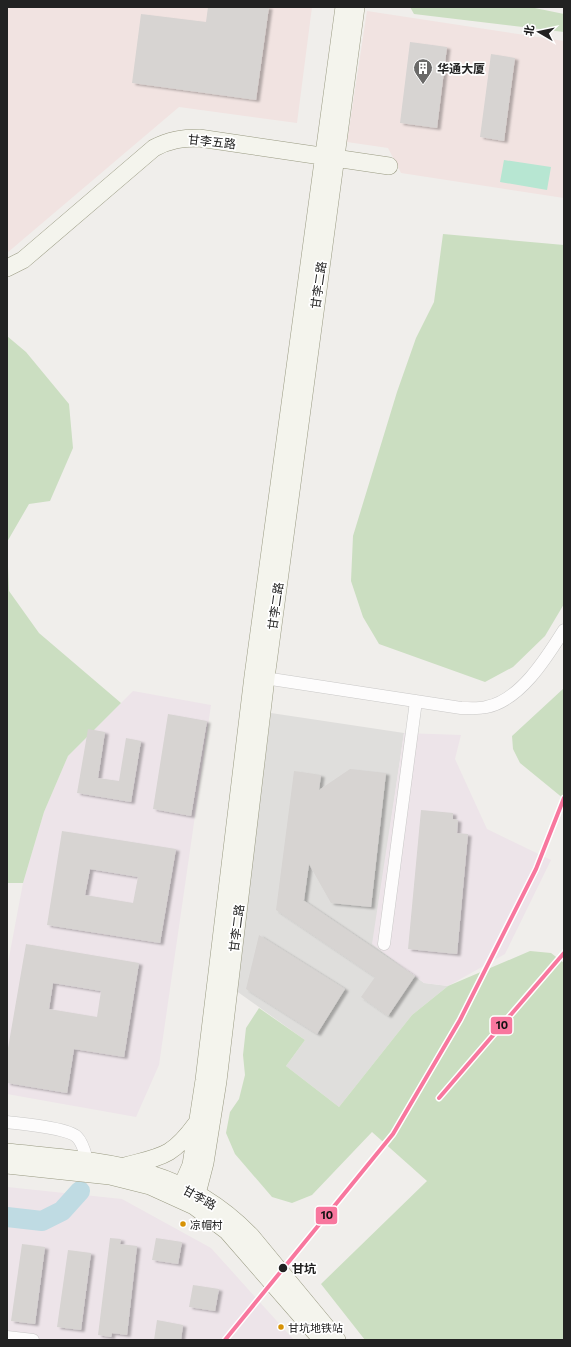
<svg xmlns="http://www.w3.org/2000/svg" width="571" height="1347" font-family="Commissioner,'Noto Sans SC',sans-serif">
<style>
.residential{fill:#dfdedc}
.commercial{fill:#f1e3e1}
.industrial{fill:#ede4e9}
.forest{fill:#cbdec1}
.pitch{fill:#b7e6d2}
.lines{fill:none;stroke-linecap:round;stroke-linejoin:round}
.river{stroke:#bfdbe3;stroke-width:20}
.building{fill:#d7d4d2;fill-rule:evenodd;filter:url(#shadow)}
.street-casing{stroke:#c9c8c7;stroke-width:13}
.secondary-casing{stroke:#999a82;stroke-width:18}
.street{stroke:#fdfcfc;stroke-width:12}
.secondary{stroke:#f4f4ed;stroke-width:17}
.metro-1-casing{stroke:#fff;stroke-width:7}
.metro-1{stroke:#f8779e;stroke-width:4}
.bus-dot{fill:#d79205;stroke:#fff;stroke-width:1.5}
.stop-dot{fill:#222;stroke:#fff;stroke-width:1.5}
.labels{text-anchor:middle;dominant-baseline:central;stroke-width:3.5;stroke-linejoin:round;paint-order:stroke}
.bus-label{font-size:11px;fill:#222;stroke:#fff;text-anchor:start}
.poi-label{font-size:12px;font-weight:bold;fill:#222;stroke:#fff;text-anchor:start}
.street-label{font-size:12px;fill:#222;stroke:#fff}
.stop-label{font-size:12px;font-weight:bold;fill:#222;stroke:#fff;text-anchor:start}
.line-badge{stroke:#fff;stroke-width:1.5}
.pale-badge-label{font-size:11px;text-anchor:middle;font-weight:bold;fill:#111}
</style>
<defs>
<filter id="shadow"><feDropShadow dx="3.5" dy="2" stdDeviation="1" flood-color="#0004"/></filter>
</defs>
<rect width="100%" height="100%" fill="#f0eeeb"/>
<path class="residential" d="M271,713L404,733L373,944L424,983L448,986L412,1015L339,1107L286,1066L305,1040L235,990Z"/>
<path class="commercial" d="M7,7H312L297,123L179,107L7,253Z
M367,11L564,41V198L401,173L388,148L347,142Z"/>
<path class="industrial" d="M133,691L211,705L159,1065L136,1117L7,1094V968L23,883L44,812L68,756Z
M404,733L461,735L455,759L487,829L551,860L505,954L448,986L424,983L372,944Z
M7,1187L122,1199L211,1248L294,1340H7Z"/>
<path class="forest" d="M410,7H530L564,14V32L414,14Z
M443,234L564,245V604L545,636L513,667L485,682L379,644L363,617L351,581L353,536L397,392L416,338L434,302Z
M7,336L26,352L69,404L73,448L50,501L29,504L7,542L9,591L39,633L121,703L68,756L44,812L23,883H7Z
M564,688V799L520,763L513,749L512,736Z
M530,951L551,953L564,963V1340H365L321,1284L427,1181L372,1132L312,1195L292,1203L272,1197L235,1154L226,1133L230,1112L239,1099L245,1075L243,1055L246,1028L259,1008L305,1040L286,1066L339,1107L412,1015L448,986Z"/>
<path class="pitch" d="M504,160L551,167L547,190L500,182Z"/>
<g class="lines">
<path class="river" d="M7,1217L42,1221L62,1211L80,1191"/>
</g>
<path class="building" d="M208,7H269L256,100L132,83L141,14L206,22Z
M410,42L447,47L437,128L400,123Z
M491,54L515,58L504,141L480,137Z
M168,714L207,721L191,816L153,809Z
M88,729L105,732L98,778L119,781L126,738L141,741L131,802L77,793Z
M350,769L386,773L371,907L331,903L309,864L304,900H303L415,976L388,1016L361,997L375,977L276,910L294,771L321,775L319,790Z
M421,810L453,813V819L458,820L457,833L468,834L457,954L408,949Z
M62,831L176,849L160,943L47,925ZM90,869L138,877L133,903L85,895Z
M259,935L345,989L317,1034L246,989Z
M26,944L139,963L124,1057L74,1049L67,1093L7,1083V1054ZM53,983L101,991L97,1017L49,1009Z
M110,1238L121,1239L120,1244L137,1246L127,1335L112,1333L111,1337L98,1335Z
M156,1238L182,1242L178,1264L152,1260Z
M22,1244L45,1247L35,1324L11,1321Z
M68,1250L91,1253L81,1330L57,1327Z
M193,1285L219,1289L215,1311L189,1307Z
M157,1320L183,1325L181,1340H154Z"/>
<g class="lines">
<g class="street-casing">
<path id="street" d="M258,677L461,708C469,708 478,709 486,707C520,701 547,657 564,630
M384,944L416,701
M7,1122C22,1124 68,1128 77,1137C83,1143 85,1153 87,1160
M7,1337L33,1340"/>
</g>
<g class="secondary-casing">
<path id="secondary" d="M7,268L23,260L154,148C169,140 182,138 199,138L389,166
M7,1152C101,1162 181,1163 251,1236L337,1340
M7,1165L110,1176L150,1186L194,1206L227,1231L322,1340
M125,1166C162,1156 172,1157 196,1124
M177,1197L191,1165L204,1080L253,676L344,7
M191,1204L197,1194L205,1163L218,1081L266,678L356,7"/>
</g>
<use href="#street" class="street"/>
<use href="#secondary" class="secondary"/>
<g class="metro-1-casing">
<path id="metro-1" d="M439,1098L564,953
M225,1340L393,1134L460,1020L536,869L564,798"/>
</g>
<use href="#metro-1" class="metro-1"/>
</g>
<defs>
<g id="building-pin" transform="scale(1)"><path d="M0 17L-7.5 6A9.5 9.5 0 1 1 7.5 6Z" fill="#6a6968" stroke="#fff"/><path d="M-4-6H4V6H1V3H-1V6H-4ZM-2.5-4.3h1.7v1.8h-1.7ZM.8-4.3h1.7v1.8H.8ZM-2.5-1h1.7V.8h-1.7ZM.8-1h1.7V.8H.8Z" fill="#fff"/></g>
</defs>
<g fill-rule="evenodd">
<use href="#building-pin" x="423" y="68"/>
</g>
<g class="bus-dot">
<circle cx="183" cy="1224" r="3.5"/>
<circle cx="281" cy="1327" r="3.5"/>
</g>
<circle class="stop-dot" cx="283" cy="1268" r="5"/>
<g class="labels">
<g class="bus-label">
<text x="190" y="1224">凉帽村</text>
<text x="288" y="1327">甘坑地铁站</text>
</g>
<g class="poi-label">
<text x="437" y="68">华通大厦</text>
</g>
<g class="street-label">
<text transform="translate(212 141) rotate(6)">甘李五路</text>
<text transform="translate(318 285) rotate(-82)">甘李二路</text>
<text transform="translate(275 606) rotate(-82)">甘李二路</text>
<text transform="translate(236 928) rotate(-83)">甘李二路</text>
<text transform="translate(200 1197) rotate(29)">甘李路</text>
</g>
<g class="stop-label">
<text x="292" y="1268">甘坑</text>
</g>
</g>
<g class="line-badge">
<rect x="490" y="1016" width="23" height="19" rx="4" fill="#f8779e"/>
<rect x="315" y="1206" width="23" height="19" rx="4" fill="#f8779e"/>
</g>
<g class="pale-badge-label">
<text x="502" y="1029">10</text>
<text x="327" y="1219">10</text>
</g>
<rect width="571" height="1347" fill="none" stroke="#222222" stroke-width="16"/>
<g transform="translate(539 32) rotate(279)" stroke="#ffffff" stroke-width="3" paint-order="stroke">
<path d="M0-3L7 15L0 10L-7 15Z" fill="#222222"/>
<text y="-6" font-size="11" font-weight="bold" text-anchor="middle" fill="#222222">北</text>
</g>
</svg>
